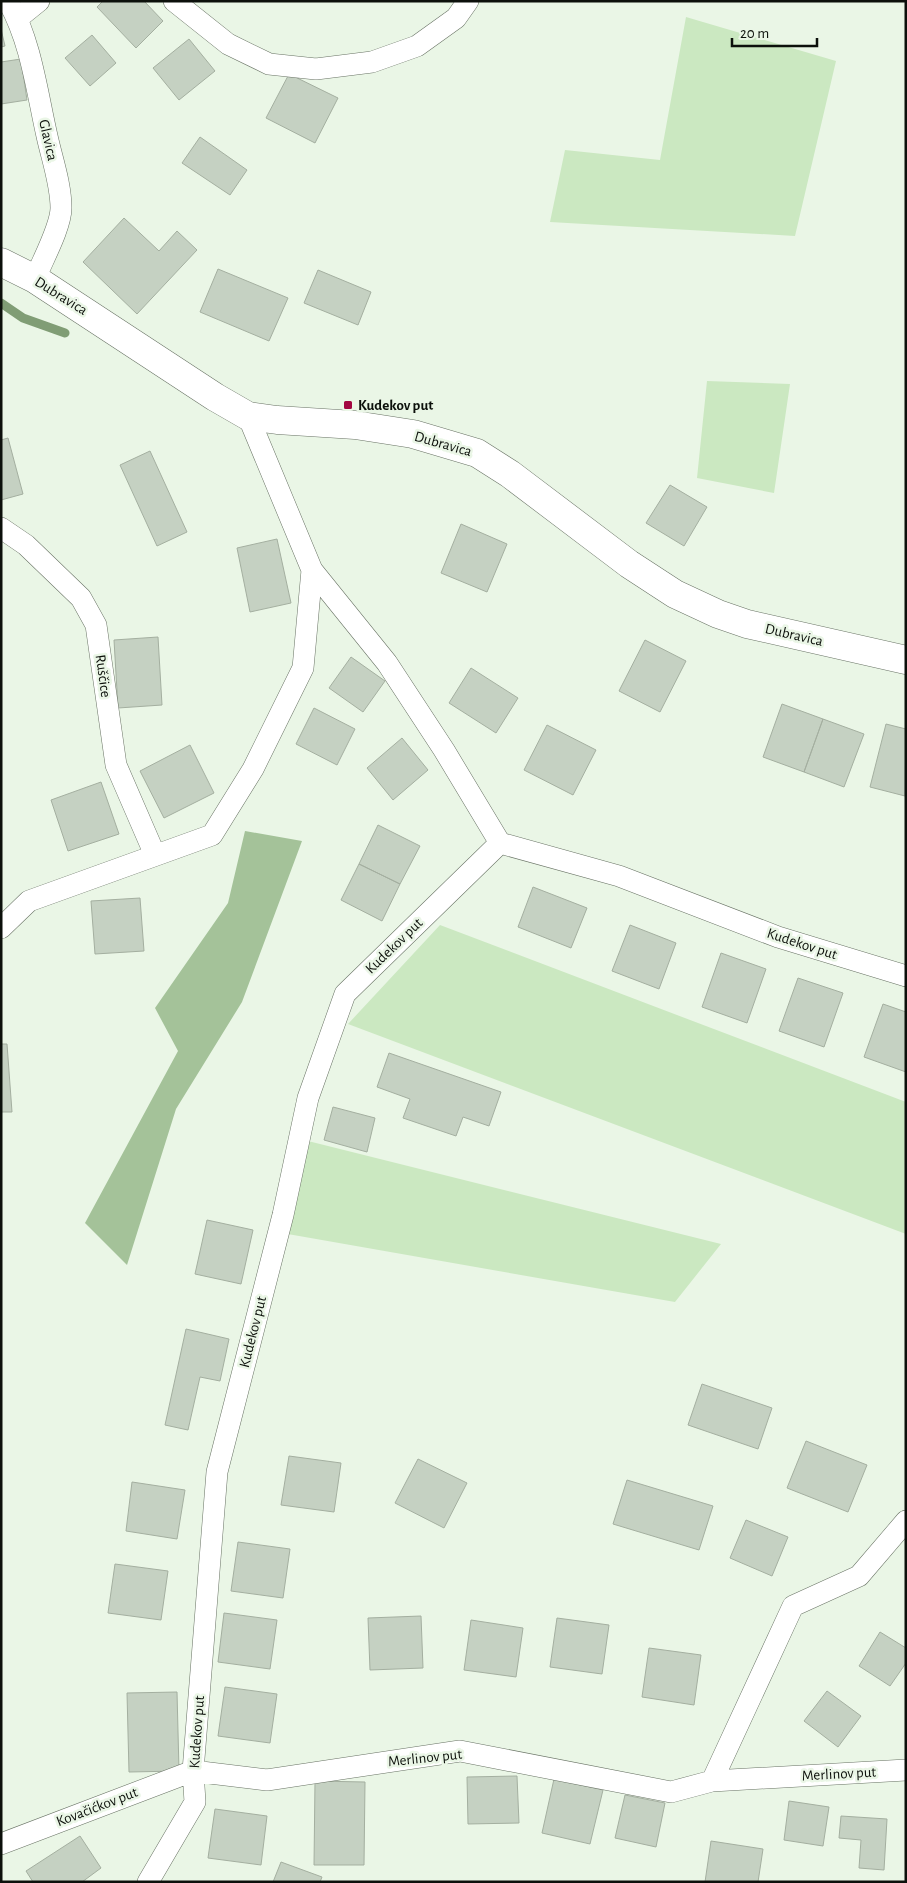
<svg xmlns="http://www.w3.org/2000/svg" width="907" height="1883" font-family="'Alegreya Sans',sans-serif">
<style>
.green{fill:#cbe8c1}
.forest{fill:#a4c299}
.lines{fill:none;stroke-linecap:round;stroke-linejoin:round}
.stream{stroke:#809d75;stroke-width:9}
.building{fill:#c5d1c2;stroke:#a4afa0}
.street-casing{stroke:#697365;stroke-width:22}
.secondary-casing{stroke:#697365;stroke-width:29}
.street{stroke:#fff;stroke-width:21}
.secondary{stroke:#fff;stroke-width:28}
.poi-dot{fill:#a20641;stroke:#eaf6e6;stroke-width:2}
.labels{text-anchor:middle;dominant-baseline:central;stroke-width:5;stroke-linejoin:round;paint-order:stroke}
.street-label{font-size:15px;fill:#0c100b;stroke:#eaf6e6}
.poi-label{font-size:15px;font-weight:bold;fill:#0c100b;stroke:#eaf6e6;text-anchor:start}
</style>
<rect width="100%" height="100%" fill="#eaf6e6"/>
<path class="green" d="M686,17L836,61L795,236L550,222L565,150L660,160Z
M707,381L790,384L774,493L697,478Z
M440,925L906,1102V1234L348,1024Z
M300,1139L721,1244L675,1302L282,1233Z"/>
<path class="forest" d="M245,831L302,841L242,1002L176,1109L127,1265L85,1223L178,1051L155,1008L228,903Z"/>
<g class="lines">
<path class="stream" d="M1,303L23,318L65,333"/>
</g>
<path class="building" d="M103,1H144L163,21L136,48L97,7Z
M1,29L5,46L1,47Z
M92,35L116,63L90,86L65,58Z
M189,39L215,71L179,100L153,68Z
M21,59L27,100L1,104V62Z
M289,74L338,98L315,143L266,118Z
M200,137L247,170L230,195L182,163Z
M124,218L159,251L177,231L197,250L137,314L83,262Z
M218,269L288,298L269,341L200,312Z
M318,270L371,292L358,325L304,303Z
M8,438L23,494L1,500V440Z
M150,451L187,532L157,546L120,465Z
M670,485L707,507L684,546L646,523Z
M461,524L507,544L487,592L441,573Z
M277,539L291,603L250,612L237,548Z
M158,637L162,705L118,708L114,640Z
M645,640L686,661L660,712L619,691Z
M351,657L385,681L363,712L329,688Z
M471,668L518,698L496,733L449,703Z
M782,704L823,719L804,772L763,757Z
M314,708L355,729L337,765L296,744Z
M823,719L864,734L844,787L804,772Z
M886,724L906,729L905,796L870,787Z
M547,725L596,750L573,795L524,770Z
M402,738L428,770L393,800L367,768Z
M190,745L214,793L164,818L140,771Z
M101,782L119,834L68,851L51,800Z
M378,825L420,846L400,884L359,864Z
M359,864L400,884L382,921L341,900Z
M533,887L587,908L571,948L518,927Z
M140,898L144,951L95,954L91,901Z
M630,925L676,943L659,989L612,971Z
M721,953L766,969L747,1023L702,1007Z
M798,978L843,993L824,1047L779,1031Z
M883,1004L906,1012V1072L864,1057Z
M1,1044H7L12,1112H1Z
M389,1053L501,1092L489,1126L463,1117L456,1136L403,1118L410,1099L377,1087Z
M333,1107L375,1118L367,1152L324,1140Z
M207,1220L253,1230L241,1284L195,1274Z
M186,1329L229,1339L220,1381L200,1377L188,1430L165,1425Z
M702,1384L772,1408L758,1449L688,1425Z
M806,1441L867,1465L848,1512L787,1488Z
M289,1456L341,1463L334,1512L281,1505Z
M418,1459L467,1483L444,1528L395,1503Z
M627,1480L713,1506L699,1550L613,1524Z
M132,1482L185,1490L177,1539L126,1531Z
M746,1520L788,1537L772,1576L730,1558Z
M238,1542L290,1549L283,1598L231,1591Z
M115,1564L168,1571L161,1620L108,1613Z
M224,1613L277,1620L270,1669L218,1662Z
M421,1616L423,1668L370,1670L368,1618Z
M557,1618L609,1625L602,1674L550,1667Z
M471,1620L523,1628L516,1677L464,1670Z
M880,1632L906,1648V1663L890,1686L859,1666Z
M649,1648L701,1655L694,1705L642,1697Z
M225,1687L277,1694L270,1743L218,1736Z
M827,1691L861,1716L838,1747L804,1721Z
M177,1692L179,1771L129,1772L127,1693Z
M517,1776L519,1823L468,1824L467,1777Z
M554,1779L603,1790L590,1844L542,1833Z
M315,1781L365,1782L364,1865H314Z
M625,1795L665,1803L656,1847L615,1838Z
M789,1801L829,1807L823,1846L784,1840Z
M215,1809L267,1816L261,1865L208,1858Z
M841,1816L887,1819L884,1870L859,1868L861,1840L839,1838Z
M80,1836L101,1868L82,1882H33L26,1871Z
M711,1841L763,1849L758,1882H705Z
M281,1862L322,1877L320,1882H273Z"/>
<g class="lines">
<g class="street-casing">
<path id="street" d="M8,1C31,41 37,92 47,136C52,159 61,184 61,208C61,227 42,261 35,279
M174,1L228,44L269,64L316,69L372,62L417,46L456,18L468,1
M18,18L39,1
M1,528L26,545L81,598L96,625L116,765L155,855
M500,843L619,876L778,937L906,976
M1,928L29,901L212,835L253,769L303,668L312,570
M712,1781L906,1770
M1,1844L193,1771L267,1780L460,1751L671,1792L712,1781L793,1606L859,1576L906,1521
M148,1882L195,1802L193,1771L217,1472L283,1215L308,1098L345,994L500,843L444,750L387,663L312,570L248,416"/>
</g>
<g class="secondary-casing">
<path id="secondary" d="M1,262L35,279L215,397L248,416L277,420L355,425L413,434L477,453L510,474L629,564L675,594L718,614L747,624L906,660"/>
</g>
<use href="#street" class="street"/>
<use href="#secondary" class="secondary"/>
</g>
<rect class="poi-dot" x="343" y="400" width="10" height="10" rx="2.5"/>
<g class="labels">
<g class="street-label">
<text transform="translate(48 140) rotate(77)">Glavica</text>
<text transform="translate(61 296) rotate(32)">Dubravica</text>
<text transform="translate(443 444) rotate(16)">Dubravica</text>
<text transform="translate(794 635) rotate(13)">Dubravica</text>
<text transform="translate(103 676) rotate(82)">Ruščice</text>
<text transform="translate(802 944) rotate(18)">Kudekov put</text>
<text transform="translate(394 946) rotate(-44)">Kudekov put</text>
<text transform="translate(253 1332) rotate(-76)">Kudekov put</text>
<text transform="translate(197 1732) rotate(-86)">Kudekov put</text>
<text transform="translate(425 1758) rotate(-6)">Merlinov put</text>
<text transform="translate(839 1774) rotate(-3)">Merlinov put</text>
<text transform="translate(97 1807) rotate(-21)">Kovačićkov put</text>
</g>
<g class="poi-label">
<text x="358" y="405">Kudekov put</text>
</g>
</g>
<rect width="907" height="1883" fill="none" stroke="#0c100b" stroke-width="5"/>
<path d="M732 38v8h85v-8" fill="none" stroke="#0c100b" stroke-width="2.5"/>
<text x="740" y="38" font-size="15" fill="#0c100b" stroke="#eaf6e6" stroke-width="4" paint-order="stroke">20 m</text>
</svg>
